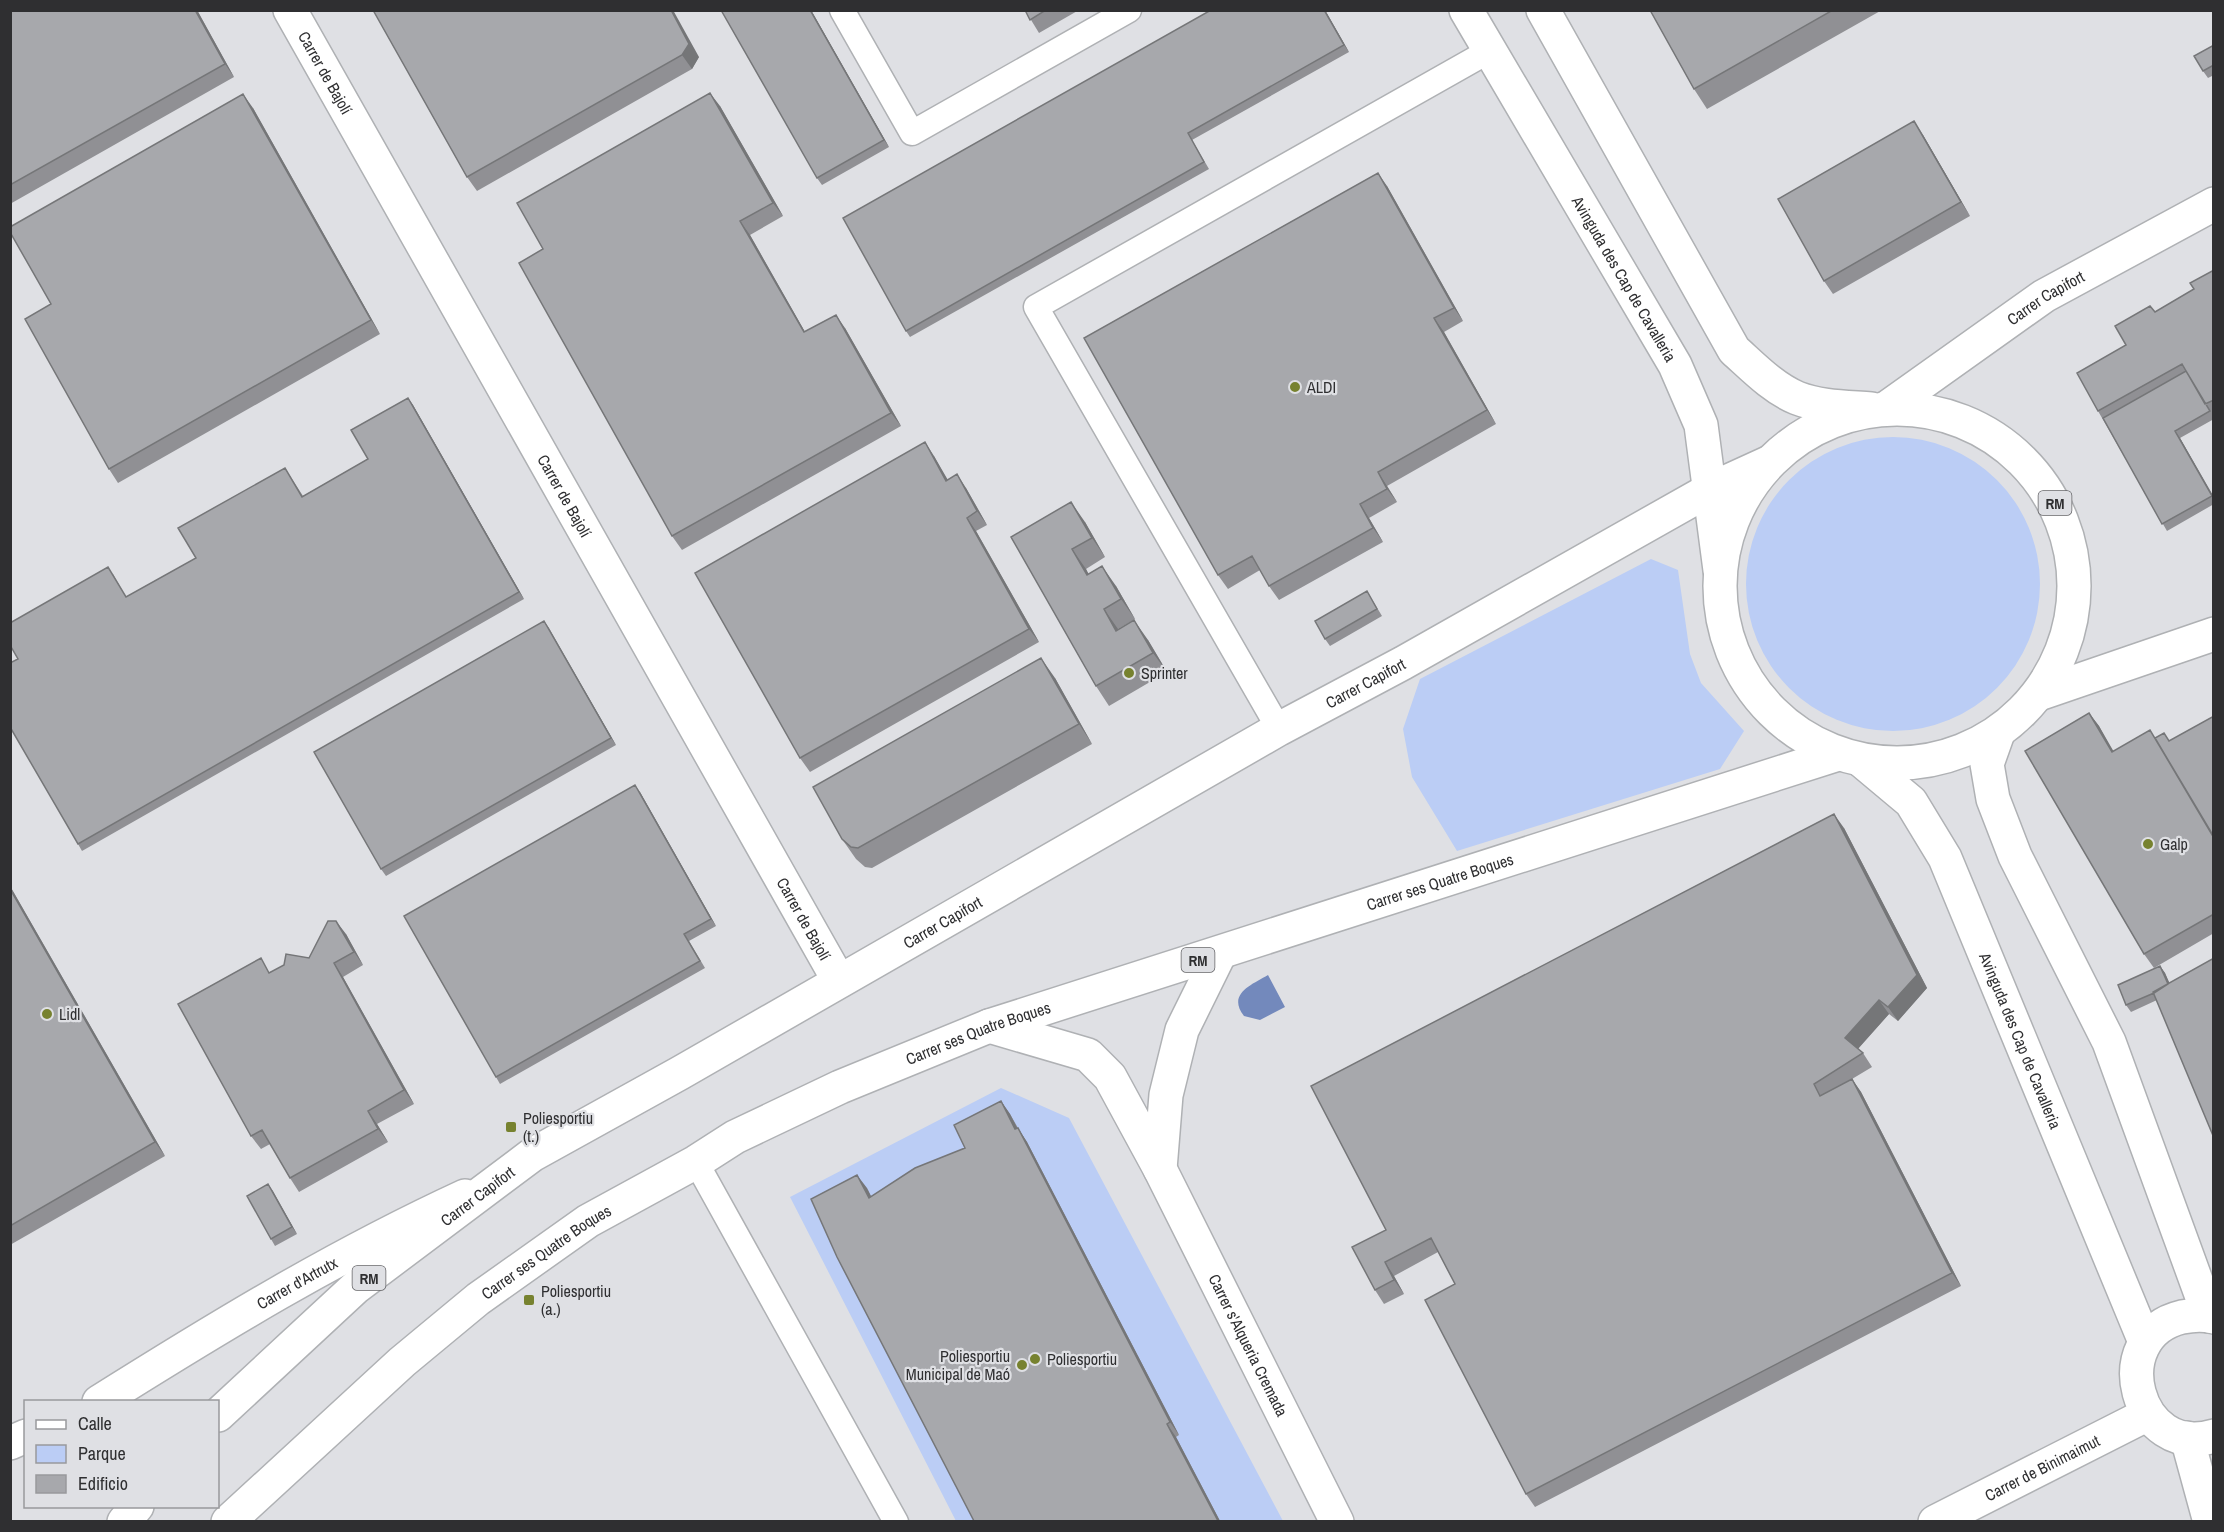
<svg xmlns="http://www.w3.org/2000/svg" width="2224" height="1532" font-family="'Archivo Narrow',sans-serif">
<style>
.green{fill:#bbcdf5}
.water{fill:#7389bc}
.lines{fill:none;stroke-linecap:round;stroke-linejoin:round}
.lane-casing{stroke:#afb1b4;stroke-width:27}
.street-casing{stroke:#afb1b4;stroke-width:36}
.secondary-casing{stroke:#afb1b4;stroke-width:36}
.primary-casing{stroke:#afb1b4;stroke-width:36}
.lane{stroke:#fff;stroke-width:24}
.street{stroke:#fff;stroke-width:33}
.secondary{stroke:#fff;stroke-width:33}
.primary{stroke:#fff;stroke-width:33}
.wall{fill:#909094}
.shaded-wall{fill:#757678}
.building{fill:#a7a8ac;stroke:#757678;stroke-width:1.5}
.poi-dot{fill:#77822f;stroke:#dfe0e4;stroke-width:2}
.labels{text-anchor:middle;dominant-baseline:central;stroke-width:4.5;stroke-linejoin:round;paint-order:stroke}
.shield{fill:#dfe0e4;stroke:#646467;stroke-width:1.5}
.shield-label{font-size:15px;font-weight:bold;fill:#2f2f31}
.street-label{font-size:16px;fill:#2f2f31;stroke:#dfe0e4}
.poi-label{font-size:16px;fill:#2f2f31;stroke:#dfe0e4;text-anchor:start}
</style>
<rect width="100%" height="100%" fill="#dfe0e4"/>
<path class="green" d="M1746 584a147 147 0 1 1 294 0a147 147 0 1 1-294 0Z
M1651,559L1678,570L1690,654L1701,683L1744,731L1720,769L1457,851L1412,777L1403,729L1420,679Z
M1001,1088L1069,1118L1283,1521H956L790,1197Z"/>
<path class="water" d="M1268,975L1285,1007L1260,1020L1244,1016C1227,994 1251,985 1268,975Z"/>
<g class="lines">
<g class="lane-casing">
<path id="lane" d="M842,10L912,133L1129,10
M1279,729L1036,307L1489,51
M696,1162L896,1522"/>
</g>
<g class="street-casing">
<g id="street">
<path id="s1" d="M290,10L839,981"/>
<path id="s2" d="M989,1026L1088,1055L1110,1077L1160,1169L1337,1522"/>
<path d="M1160,1169L1166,1095L1182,1030L1220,953"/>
<path id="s3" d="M99,1402C220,1326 335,1256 465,1196"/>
<path d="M10,1443L26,1436"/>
<path id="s4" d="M1935,1522L2148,1414"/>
</g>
</g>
<g class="secondary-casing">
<g id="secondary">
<path id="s5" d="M1466,10L1675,365L1701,425L1720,570"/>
<path d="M1543,10L1734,350C1753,367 1773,388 1797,398C1820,407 1846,407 1871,409"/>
<path d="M1998,733L1987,764L1993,799L2015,856L2109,1042L2209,1316"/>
<path id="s6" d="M1862,761L1911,802L1945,858L2145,1342"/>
<path d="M2214,1317C2203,1314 2192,1315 2182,1317C2103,1336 2136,1460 2214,1436"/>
<path d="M2187,1438L2210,1522"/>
</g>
</g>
<g class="primary-casing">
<g id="primary">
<path id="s7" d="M1888,407L2044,296L2214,204"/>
<circle cx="1897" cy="586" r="177"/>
<path d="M2039,694L2214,634"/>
<path id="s8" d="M218,1415L356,1287L532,1155L680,1073L1279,729L1403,663L1711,489L1768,463"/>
<path d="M124,1522L137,1506"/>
<path id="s9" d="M228,1522L402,1362L478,1299L588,1221L696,1162L735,1137L840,1087L989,1026L1838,754"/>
</g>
</g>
<use href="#lane" class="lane"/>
<use href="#street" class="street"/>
<use href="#secondary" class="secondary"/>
<use href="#primary" class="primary"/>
</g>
<path class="wall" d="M10,10H197L234,77L10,204Z
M373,10L699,57L692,69L477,191L467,177Z
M811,10L889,147L822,185L817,178Z
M1025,10H1079L1039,33Z
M1211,10H1325L1349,52L1192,140L1209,169L910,337L906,331Z
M1650,10H1882L1707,109L1694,89Z
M2214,45V75L2208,78L2203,71Z
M720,106L783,216L750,235L805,332L845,328L901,426L682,550L672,536L543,249Z
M253,108L380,334L118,483L109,469L51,304Z
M1923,135L1970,216L1833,294L1824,281Z
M1387,186L1463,321L1444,332L1496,424L1387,486L1397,502L1369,518L1383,542L1279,600L1269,586L1260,570L1228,589L1218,575Z
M2214,270V419L2180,438L2214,497V504L2167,531L2098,411L2126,345L2155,312L2194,289Z
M408,398L413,405L524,599L82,851L78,844L18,659L113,574L126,597L196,558L285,468L303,496L368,459Z
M934,456L947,480L966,488L987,525L976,531L1039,642L810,772L800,758Z
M1085,522L1105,557L1086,569L1088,574L1116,586L1135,619L1118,629L1148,640L1167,672L1109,706L1096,686L1011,537Z
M1367,591L1382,616L1330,646L1325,639Z
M544,621L616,745L386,876L381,869Z
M1055,678L1092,744L872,868L865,867L856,859L842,839Z
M2089,713L2099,726L2113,752L2155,738L2170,741L2214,716V933L2154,968L2144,954Z
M640,792L716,926L689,941L705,968L500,1084L496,1077Z
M1844,828L1927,988L1898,1021L1889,1014L1858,1049L1863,1053L1872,1067L1852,1079L1861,1092L1961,1286L1535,1507L1526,1494L1455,1284L1438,1252L1394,1276L1404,1294L1384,1304L1375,1290L1386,1230Z
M10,886L165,1156L10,1245Z
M346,934L363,965L343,977L414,1104L377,1124L388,1142L299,1192L290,1178L270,1144L261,1149L251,1136L270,972L309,958Z
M2160,966L2165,973L2169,983L2157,1000L2131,1012L2126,1005Z
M1001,1101L1010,1114L1018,1128L1027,1142L1179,1435L1176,1437L1220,1521H974L867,1188L871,1197L965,1148Z
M268,1184L297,1234L275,1246L271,1239Z"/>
<path class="shaded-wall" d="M195,10H197L234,77L225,64Z
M671,10H673L699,57L692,69L682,55Z
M810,10H811L889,147L884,140Z
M1324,10H1325L1349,52L1344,45Z
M710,93L720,106L783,216L773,203Z
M243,94L253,108L380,334L371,320Z
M1914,121L1923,135L1970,216L1961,202Z
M1378,173L1387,186L1463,321L1454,308Z
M740,221L750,235L813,346L804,332Z
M836,315L845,328L901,426L891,413Z
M1434,318L1444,332L1496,424L1487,410Z
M408,398L413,405L524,599L519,592Z
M2175,431L2180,438L2214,498L2212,496Z
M925,442L934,456L956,494L946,481Z
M1378,472L1387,486L1397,502L1387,489Z
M957,474L966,488L987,525L977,511Z
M1071,502L1085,522L1105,557L1092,538Z
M1360,504L1369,518L1383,542L1373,528Z
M967,518L976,531L1039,642L1029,629Z
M1072,549L1086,569L1100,595L1087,575Z
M1102,566L1116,586L1135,619L1121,599Z
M1104,609L1118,629L1116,631Z
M1134,620L1148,640L1167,672L1153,653Z
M544,621L549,628L616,745L611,738Z
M1041,658L1055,678L1092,744L1079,724Z
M2089,713L2099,726L2122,766L2112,752Z
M635,785L640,792L716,926L711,919Z
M1834,814L1844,828L1927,988L1898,1021L1888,1007Z
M10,886L165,1156L155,1142L10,889Z
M336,921L346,934L363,965L354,952Z
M334,963L343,977L414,1104L404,1090Z
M2160,966L2165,973L2174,993L2169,986Z
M1879,1000L1889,1014L1855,1052L1845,1038Z
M1852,1079L1861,1092L1961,1286L1952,1273Z
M1001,1101L1010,1114L1025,1143L1015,1129Z
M368,1111L377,1124L388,1142L378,1129Z
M1018,1128L1027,1142L1179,1435L1170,1422Z
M857,1175L867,1188L879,1212L869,1198Z
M268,1184L273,1191L297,1234L292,1227Z
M1385,1262L1394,1276L1404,1294L1394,1280Z
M1167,1424L1176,1437L1220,1521H1218Z"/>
<path class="building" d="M10,10H195L225,64L10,185Z
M373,10H671L689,44L682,55L467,177Z
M721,10H810L884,140L817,178Z
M1025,10H1046L1030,20Z
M1211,10H1324L1344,45L1188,133L1204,162L906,331L843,218Z
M1650,10H1833L1694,89Z
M2214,45V68L2212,66L2203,71L2194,56Z
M710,93L773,203L740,221L804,332L836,315L891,413L672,536L519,263L543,249L517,203Z
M243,94L371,320L109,469L25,319L51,304L10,232V227Z
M1914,121L1961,202L1824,281L1778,199Z
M1378,173L1454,308L1434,318L1487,410L1378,472L1387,489L1360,504L1373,528L1269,586L1252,556L1218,575L1084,338Z
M2214,270V400L2205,404L2182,364L2098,411L2077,373L2126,345L2115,326L2150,306L2155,312L2194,289L2190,283Z
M2186,371L2210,411L2175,431L2212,496L2162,524L2103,418Z
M408,398L519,592L78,844L10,727V663L18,659L10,645V623L108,567L126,597L196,558L178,528L285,468L302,497L368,459L351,430Z
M925,442L946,481L957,474L977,511L967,518L1029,629L800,758L695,573Z
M1071,502L1092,538L1072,549L1087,575L1102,566L1121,599L1104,609L1116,631L1134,620L1153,653L1096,686L1011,537Z
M1367,591L1377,609L1325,639L1315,621Z
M544,621L611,738L381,869L314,752Z
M1041,658L1079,724L858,848L851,847L842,839L813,787Z
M2089,713L2112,752L2150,730L2214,838V914L2144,954L2025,751Z
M2214,716V837L2155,738L2164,733L2169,741Z
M635,785L711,919L684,934L700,961L496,1077L404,916Z
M1834,814L1917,975L1888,1007L1879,1000L1845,1038L1863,1053L1814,1084L1820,1096L1852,1079L1952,1273L1526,1494L1425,1300L1455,1284L1431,1238L1385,1262L1394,1280L1375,1290L1352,1247L1386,1230L1311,1086Z
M10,889L155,1142L10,1226Z
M328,921H336L354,952L334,963L404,1090L368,1111L378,1129L290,1178L262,1130L251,1136L178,1004L261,958L269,973L284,965L286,954L309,958Z
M2214,958V1138L2153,992Z
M2160,966L2168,984L2154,993L2126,1005L2118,985Z
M1001,1101L1015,1129L1018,1128L1170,1422L1167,1424L1218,1521H974L837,1257L811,1199L857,1175L869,1198L915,1168L965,1148L954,1125Z
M268,1184L292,1227L271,1239L247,1196Z"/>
<g class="poi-dot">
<circle cx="1295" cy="387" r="6"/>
<circle cx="1129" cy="673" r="6"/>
<circle cx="2148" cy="844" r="6"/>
<circle cx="47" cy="1014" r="6"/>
<rect x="505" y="1121" width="12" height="12" rx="3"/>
<rect x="523" y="1294" width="12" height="12" rx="3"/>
<circle cx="1035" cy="1359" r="6"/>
<circle cx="1022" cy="1365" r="6"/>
</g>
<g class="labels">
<g class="shield">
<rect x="2038.5" y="491" width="33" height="24" rx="4.5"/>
<rect x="1181.5" y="948" width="33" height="24" rx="4.5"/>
<rect x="352.5" y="1266" width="33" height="24" rx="4.5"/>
</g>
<g class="shield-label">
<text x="2055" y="503">RM</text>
<text x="1198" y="960">RM</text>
<text x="369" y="1278">RM</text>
</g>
<g class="street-label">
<text stroke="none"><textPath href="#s1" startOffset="72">Carrer de Bajolí</textPath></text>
<text stroke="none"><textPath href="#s5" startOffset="312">Avinguda des Cap de Cavalleria</textPath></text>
<text stroke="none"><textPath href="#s7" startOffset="192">Carrer Capifort</textPath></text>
<text stroke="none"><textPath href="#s1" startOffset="558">Carrer de Bajolí</textPath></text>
<text stroke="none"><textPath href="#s8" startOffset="1366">Carrer Capifort</textPath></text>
<text stroke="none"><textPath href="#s9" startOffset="1390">Carrer ses Quatre Boques</textPath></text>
<text stroke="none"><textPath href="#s1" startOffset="1044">Carrer de Bajolí</textPath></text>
<text stroke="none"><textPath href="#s8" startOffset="880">Carrer Capifort</textPath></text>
<text stroke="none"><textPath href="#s9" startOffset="904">Carrer ses Quatre Boques</textPath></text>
<text stroke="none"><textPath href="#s6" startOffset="327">Avinguda des Cap de Cavalleria</textPath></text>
<text stroke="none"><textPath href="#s8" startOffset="340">Carrer Capifort</textPath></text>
<text stroke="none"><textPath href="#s9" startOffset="418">Carrer ses Quatre Boques</textPath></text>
<text stroke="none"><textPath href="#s3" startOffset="231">Carrer d'Artrutx</textPath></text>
<text stroke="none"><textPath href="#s2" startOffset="436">Carrer s'Alqueria Cremada</textPath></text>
<text stroke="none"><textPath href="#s4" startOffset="120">Carrer de Binimaimut</textPath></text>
</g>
<g class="poi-label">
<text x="1307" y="387">ALDI</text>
<text x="1141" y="673">Sprinter</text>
<text x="2160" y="844">Galp</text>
<text x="59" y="1014">Lidl</text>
<text x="523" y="1118">Poliesportiu<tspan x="523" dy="18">(t.)</tspan></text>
<text x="541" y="1291">Poliesportiu<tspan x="541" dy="18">(a.)</tspan></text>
<text x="1010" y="1356" text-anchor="end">Poliesportiu<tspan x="1010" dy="18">Municipal de Maó</tspan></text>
<text x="1047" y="1359">Poliesportiu</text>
</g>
</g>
<rect width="2224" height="1532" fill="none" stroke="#2f2f31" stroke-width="24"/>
<rect x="24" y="1400" width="195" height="108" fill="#dfe0e4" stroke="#99999c" stroke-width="1.5"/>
<rect x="36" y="1420" width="30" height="9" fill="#ffffff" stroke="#99999c" stroke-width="1.5"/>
<text x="78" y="1430" font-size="18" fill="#2f2f31">Calle</text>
<rect x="36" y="1445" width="30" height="18" fill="#bbcdf5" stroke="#99999c" stroke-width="1.5"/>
<text x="78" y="1460" font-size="18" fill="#2f2f31">Parque</text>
<rect x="36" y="1475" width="30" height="18" fill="#a7a8ac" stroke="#99999c" stroke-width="1.5"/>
<text x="78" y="1490" font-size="18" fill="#2f2f31">Edificio</text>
</svg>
